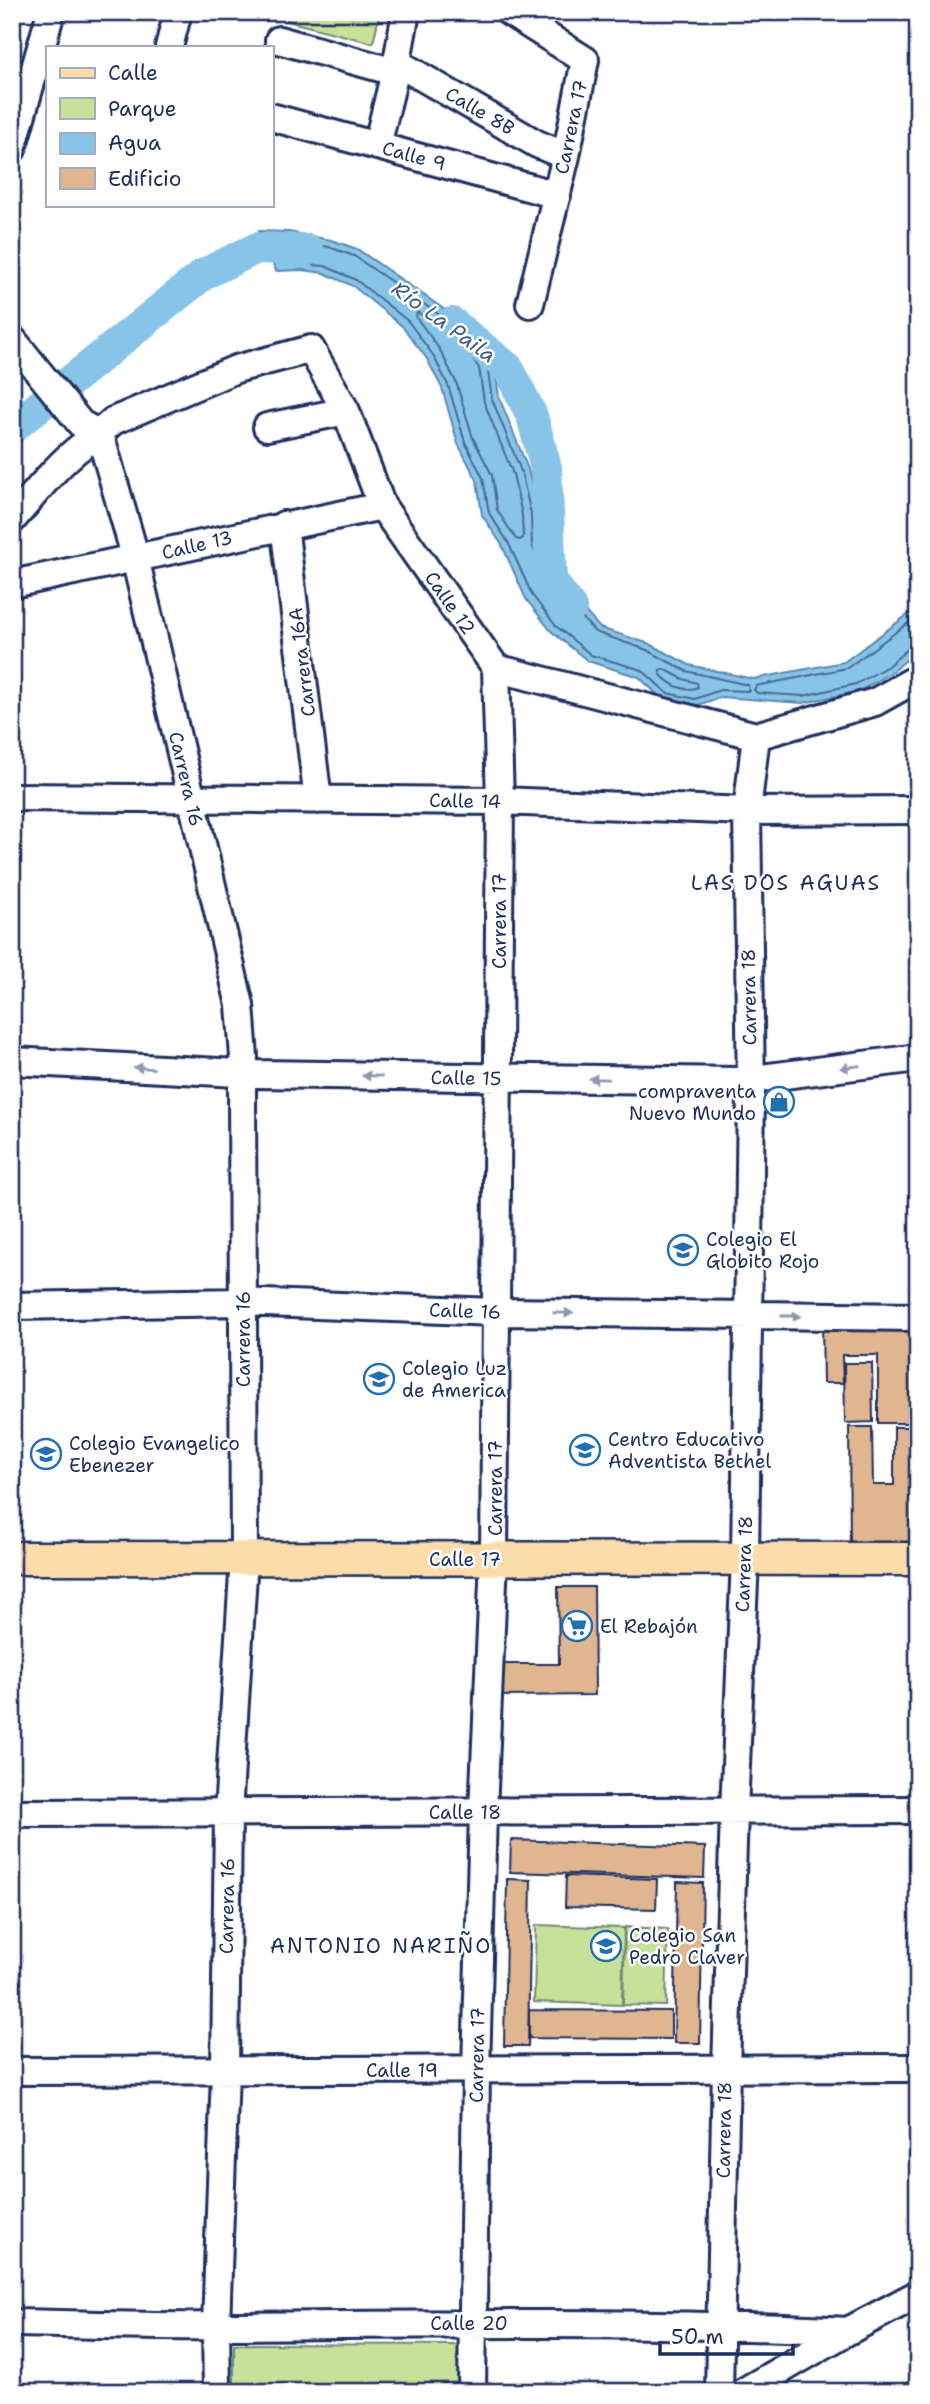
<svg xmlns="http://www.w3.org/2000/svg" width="930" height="2404" font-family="'Shantell Sans',sans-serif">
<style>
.green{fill:#c8e198;stroke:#72887b;stroke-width:2}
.water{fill:#88c4e8;stroke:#5c88b1;stroke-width:2}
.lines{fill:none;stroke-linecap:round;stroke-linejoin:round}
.shore{stroke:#476b95;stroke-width:2}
.river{stroke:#88c4e8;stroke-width:32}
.building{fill:#dfb690;stroke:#1b2f5e;stroke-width:2}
.minor-casing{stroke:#1b2f5e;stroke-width:32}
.major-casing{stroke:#1b2f5e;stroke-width:37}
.minor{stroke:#fff;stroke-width:26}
.major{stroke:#fddcac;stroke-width:32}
.oneway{fill:#8d97ae}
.labels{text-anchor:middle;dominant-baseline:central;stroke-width:5;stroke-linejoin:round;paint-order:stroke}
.street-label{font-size:19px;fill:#1b2f5e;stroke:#fff}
.poi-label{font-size:19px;fill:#1b2f5e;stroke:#fff;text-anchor:start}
.water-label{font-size:21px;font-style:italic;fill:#3c5c87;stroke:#fff}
.neighbourhood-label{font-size:21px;letter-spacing:2px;fill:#1b2f5e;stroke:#fff}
</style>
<rect width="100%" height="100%" fill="#fff"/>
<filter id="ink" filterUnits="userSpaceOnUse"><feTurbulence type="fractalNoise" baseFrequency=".0143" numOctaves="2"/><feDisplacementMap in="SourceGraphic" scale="14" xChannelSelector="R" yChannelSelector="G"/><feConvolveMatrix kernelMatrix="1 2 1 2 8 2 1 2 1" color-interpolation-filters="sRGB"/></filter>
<g filter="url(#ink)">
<path class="green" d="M289,12H380L373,43L287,21Z
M536,1925L624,1928L622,2005L534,2002Z
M625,1927L668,1929L666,2006L623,2005Z
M234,2344L458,2345V2392H234Z"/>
<path class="water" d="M259,231L289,232L331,240L357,249L471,328L494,362L499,397L528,469L538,513V543L550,573L600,628L650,644L689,665L753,679L844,662L918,607V650L892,672L859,691L803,703L721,697L695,706L663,700L639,677L588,661L551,631L526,599L502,545L482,515L477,480L458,444L442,388L427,359L402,326L353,286L324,273L303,270L276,271Z"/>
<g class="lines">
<path class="shore" d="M275,239L329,247L354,256L466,333L487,365L492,399L521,471L531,514L532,545L543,575L595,632L647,650L686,671L748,685L749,691L720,690L695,699L667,693L642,670L591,655L556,626L532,595L508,542L489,513L483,478L465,442L448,385L433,355L408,321L356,280L325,266L281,263L272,243Z
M417,312L459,339L479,368L484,402L513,474L522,515L523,538L520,540L516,539L497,510L492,475L473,438L456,382L440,350L416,317Z
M918,616L847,668L756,686L754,690L757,693L803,696L856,684L888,666L911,646L918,645
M664,669L683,679L697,683L698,687C684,693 669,684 660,674V670Z"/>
<path class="river" d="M452,323L508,368L532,416L546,468L551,580L571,608
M12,428L204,274L257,248L308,250"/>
</g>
<path class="building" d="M822,1322H918V1423H878V1355H842L843,1383H823Z
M844,1363H872L873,1422L845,1423Z
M849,1427H872L873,1485H894V1427H918V1542L850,1543Z
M558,1587H594L595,1695L502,1696V1664H559Z
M511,1840L705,1847L704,1878L510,1872Z
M566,1876L657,1879L656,1909L565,1907Z
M507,1879L531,1880L528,2046H504Z
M677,1882L703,1883L700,2043H674Z
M529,2010L671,2011V2039L529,2038Z"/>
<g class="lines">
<g class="minor-casing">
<path id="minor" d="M509,12L585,60L566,156L530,304
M279,40L395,72
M169,47L178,12
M396,62L537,144L566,156
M271,117L557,195
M377,146L395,72L406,12
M12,149L51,12
M12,339L81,424L100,434L132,545L240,1005L244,1057L242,1089L244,1558L228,1813L225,2071L216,2326L217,2392
M267,427L346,411
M12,520C34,495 56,465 83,445C93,436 103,431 113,421L236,369L311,349L346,411L382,506L496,668L756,736L875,702L918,678
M284,525L318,800
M12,584L382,506
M12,797L500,801L747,811L918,810
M12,1061L257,1074L737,1081L918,1058
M12,1306L242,1302L495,1312L918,1317
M12,1813L918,1810
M12,2071L918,2068
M12,2323C81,2324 150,2327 219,2326C429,2325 638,2320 848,2331
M472,2392L476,2070L483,1812L494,1559L500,801L496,668
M719,2392L726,2069L734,1811L745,1559L751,1092L747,811L756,736
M743,2392L848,2331L918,2294"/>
</g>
<g class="major-casing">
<path id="major" d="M12,1558L918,1559"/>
</g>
<use href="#minor" class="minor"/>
<use href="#major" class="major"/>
</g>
<defs><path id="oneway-solid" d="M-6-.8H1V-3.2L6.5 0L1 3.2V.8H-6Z" transform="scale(1.75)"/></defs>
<g class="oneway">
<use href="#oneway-solid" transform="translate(850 1067) rotate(173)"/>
<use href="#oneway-solid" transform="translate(144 1068) rotate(-177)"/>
<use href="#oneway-solid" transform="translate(372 1076) rotate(-179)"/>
<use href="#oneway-solid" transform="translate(599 1079) rotate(-179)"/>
<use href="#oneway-solid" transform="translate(563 1313) rotate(1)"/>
<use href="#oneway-solid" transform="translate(791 1316)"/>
</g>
</g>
<defs>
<g id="shop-ring" transform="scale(1.575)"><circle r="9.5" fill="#fff" stroke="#1f6fb2" stroke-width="1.5"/><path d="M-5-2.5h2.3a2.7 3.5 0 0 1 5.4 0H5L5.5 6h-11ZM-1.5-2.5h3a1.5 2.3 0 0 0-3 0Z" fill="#1f6fb2"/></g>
<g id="school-ring" transform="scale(1.575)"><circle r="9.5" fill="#fff" stroke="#1f6fb2" stroke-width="1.5"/><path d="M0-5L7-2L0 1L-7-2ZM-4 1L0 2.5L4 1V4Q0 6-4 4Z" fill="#1f6fb2"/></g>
<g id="supermarket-ring" transform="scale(1.575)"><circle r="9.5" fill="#fff" stroke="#1f6fb2" stroke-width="1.5"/><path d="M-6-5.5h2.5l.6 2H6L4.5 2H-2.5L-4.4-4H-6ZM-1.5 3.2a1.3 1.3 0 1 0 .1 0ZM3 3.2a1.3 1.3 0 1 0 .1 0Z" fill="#1f6fb2"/></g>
</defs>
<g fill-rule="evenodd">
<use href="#shop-ring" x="779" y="1102"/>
<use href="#school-ring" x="683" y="1250"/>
<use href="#school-ring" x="379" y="1379"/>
<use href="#school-ring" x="585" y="1450"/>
<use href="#school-ring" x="46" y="1454"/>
<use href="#supermarket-ring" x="577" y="1626"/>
<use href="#school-ring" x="606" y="1946"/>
</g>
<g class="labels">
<g class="street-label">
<text transform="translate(480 111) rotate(30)">Calle 8B</text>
<text transform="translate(571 127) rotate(-78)">Carrera 17</text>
<text transform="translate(414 156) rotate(15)">Calle 9</text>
<text transform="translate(197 545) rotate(-13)">Calle 13</text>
<text transform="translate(450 603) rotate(55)">Calle 12</text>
<text transform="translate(302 662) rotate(-97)">Carrera 16A</text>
<text transform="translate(186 779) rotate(77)">Carrera 16</text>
<text transform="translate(465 801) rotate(1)">Calle 14</text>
<text transform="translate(499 921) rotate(-90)">Carrera 17</text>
<text transform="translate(749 997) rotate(-91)">Carrera 18</text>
<text transform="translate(466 1078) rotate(1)">Calle 15</text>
<text transform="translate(465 1311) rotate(2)">Calle 16</text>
<text transform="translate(243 1339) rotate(-90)">Carrera 16</text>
<text transform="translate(495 1488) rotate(-90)">Carrera 17</text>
<text x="465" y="1559">Calle 17</text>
<text transform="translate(744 1564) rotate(-88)">Carrera 18</text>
<text x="465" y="1812">Calle 18</text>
<text transform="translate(227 1906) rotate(-89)">Carrera 16</text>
<text transform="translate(477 2055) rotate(-89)">Carrera 17</text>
<text x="402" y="2070">Calle 19</text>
<text transform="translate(724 2130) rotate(-89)">Carrera 18</text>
<text x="469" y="2323">Calle 20</text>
</g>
<g class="poi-label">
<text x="756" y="1091" text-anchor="end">compraventa<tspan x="756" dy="22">Nuevo Mundo</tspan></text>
<text x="706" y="1239">Colegio El<tspan x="706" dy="22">Globito Rojo</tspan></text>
<text x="402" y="1368">Colegio Luz<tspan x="402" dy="22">de America</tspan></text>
<text x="608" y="1439">Centro Educativo<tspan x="608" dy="22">Adventista Bethel</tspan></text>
<text x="69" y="1443">Colegio Evangelico<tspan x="69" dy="22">Ebenezer</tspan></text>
<text x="600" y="1626">El Rebajón</text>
<text x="629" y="1935">Colegio San<tspan x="629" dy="22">Pedro Claver</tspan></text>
</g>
<g class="water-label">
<text transform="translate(444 322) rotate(36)">Río La Paila</text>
</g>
<g class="neighbourhood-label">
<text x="786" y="883">LAS DOS AGUAS</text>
<text x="381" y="1946">ANTONIO NARIÑO</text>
</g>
</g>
<rect width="930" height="2404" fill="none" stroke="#fff" stroke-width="42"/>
<rect x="21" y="21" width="888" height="2362" fill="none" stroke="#1b2f5e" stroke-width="2.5" filter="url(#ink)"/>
<rect x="46" y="46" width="228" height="161" fill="#ffffff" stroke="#a4acbf" stroke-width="2"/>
<rect x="60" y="68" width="35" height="10" fill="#fddcac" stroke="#a4acbf" stroke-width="2"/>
<text x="108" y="80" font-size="21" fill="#1b2f5e">Calle</text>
<rect x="60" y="98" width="35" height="21" fill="#c8e198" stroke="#a4acbf" stroke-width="2"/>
<text x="108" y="116" font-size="21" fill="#1b2f5e">Parque</text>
<rect x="60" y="133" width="35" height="21" fill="#88c4e8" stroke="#a4acbf" stroke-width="2"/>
<text x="108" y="150" font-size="21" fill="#1b2f5e">Agua</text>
<rect x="60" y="168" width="35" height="21" fill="#dfb690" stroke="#a4acbf" stroke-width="2"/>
<text x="108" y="186" font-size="21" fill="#1b2f5e">Edificio</text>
<path d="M660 2344v10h133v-10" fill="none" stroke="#1b2f5e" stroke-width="3.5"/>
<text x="671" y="2344" font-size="21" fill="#1b2f5e" stroke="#ffffff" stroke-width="5" paint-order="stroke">50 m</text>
</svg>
